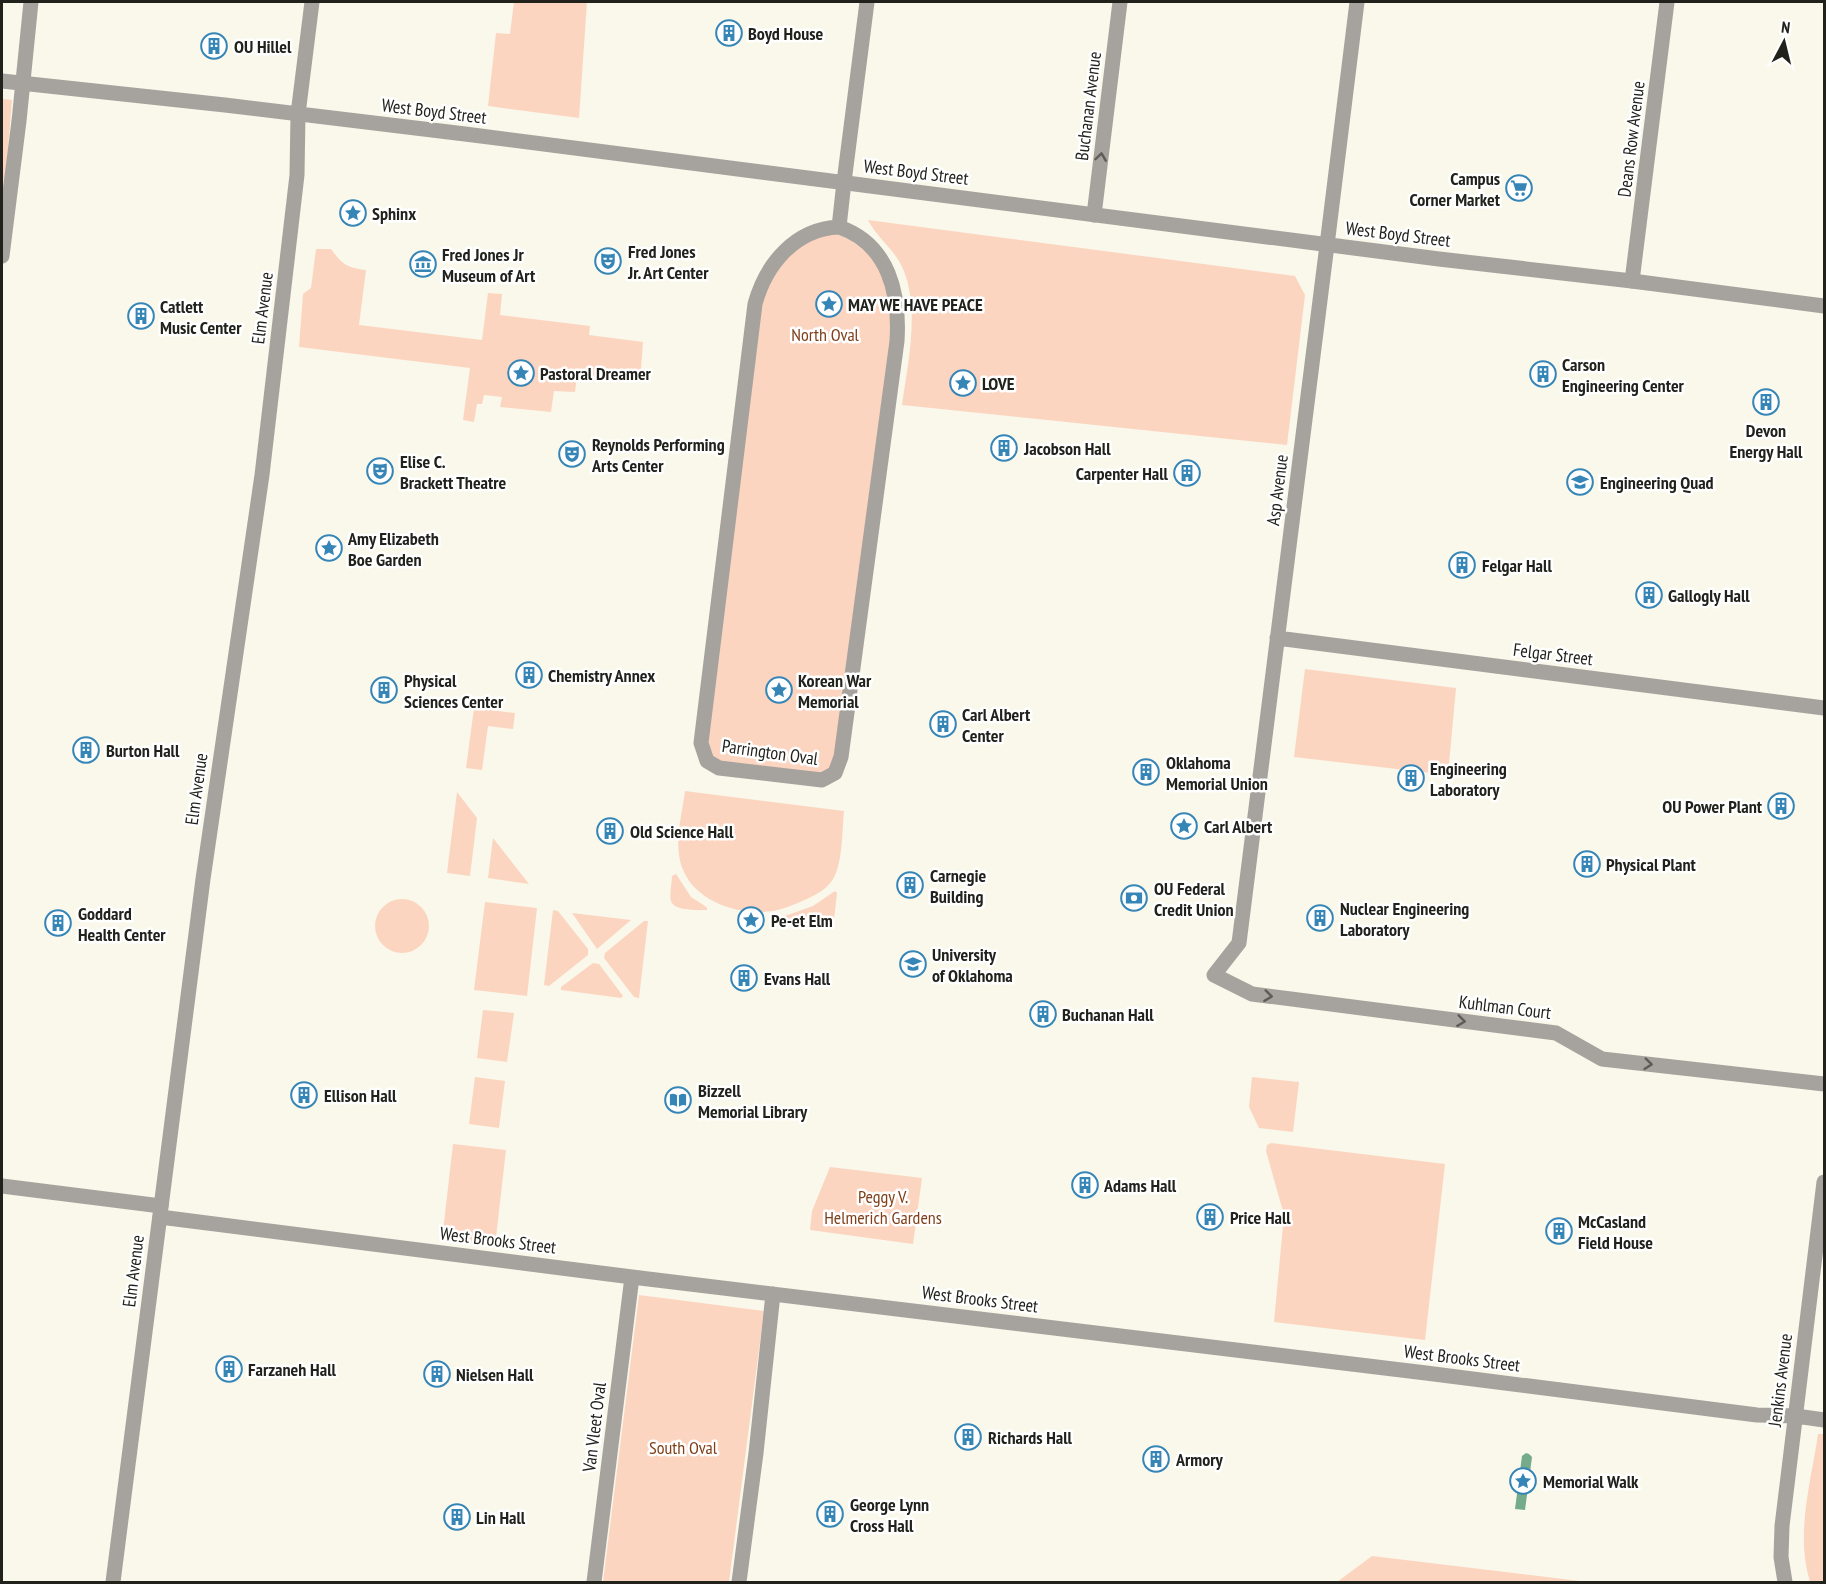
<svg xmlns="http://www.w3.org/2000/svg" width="1826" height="1584" font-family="'PT Sans Narrow',sans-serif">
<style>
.green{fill:#fcd5c1}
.water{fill:#75aa8a}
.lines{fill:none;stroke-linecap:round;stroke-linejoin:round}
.pedestrian{stroke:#a6a39e;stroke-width:15}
.minor{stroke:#a6a39e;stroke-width:15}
.tertiary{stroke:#a6a39e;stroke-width:15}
.oneway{stroke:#5d5c57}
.labels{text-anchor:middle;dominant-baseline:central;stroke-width:5;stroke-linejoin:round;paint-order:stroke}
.poi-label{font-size:18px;font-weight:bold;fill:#22221d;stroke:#fff;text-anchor:start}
.street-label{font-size:18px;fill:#22221d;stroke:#fff}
.park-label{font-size:18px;fill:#7f3f18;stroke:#fff}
</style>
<rect width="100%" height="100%" fill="#f9f8ea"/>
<path class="green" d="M514,2H587L579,118L488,106L496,33L510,34Z
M2,99L12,100L4,198L2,197Z
M868,220L1295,276L1305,295L1287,445L902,405C908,362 922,301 899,261C890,246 876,236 868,220Z
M822,229L868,245L896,306L835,773L734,771L704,754L755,304L771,265Z
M316,249H331C342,264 347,268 366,270L359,325L482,340L488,293L502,294L500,315L590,326L589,335L643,342L640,382L577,376L575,392L554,391L551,412L500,407L502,397L484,395L482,404H477L474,422L463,420L470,368L299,347L303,294L311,288Z
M1305,669L1456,688L1448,775L1294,757Z
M474,708L515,713L513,729L488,726L482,770L466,768Z
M685,791L844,811C842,830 843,867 831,882C825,890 817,894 809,898C794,905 778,912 761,912C732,913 696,899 684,872C672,847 682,816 685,791Z
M457,792L477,818L470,876L447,873Z
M493,838L529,884L488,878Z
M676,874L691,897L705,906L707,908V910C697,910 674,911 671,901C669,894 672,883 672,876Z
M835,891L837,893L834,920L829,925L780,920L782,917L813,906Z
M375 926a27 27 0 1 1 54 0a27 27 0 1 1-54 0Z
M485,902L537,908L527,996L474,990Z
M553,910L558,911L588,949V955L549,986L544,985Z
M572,913L631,920L597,949Z
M644,921H648L639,998L634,997L604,958L605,953Z
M593,963L599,964L623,996L621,998L561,990V987Z
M483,1010L514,1013L507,1062L477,1058Z
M475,1077L505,1081L499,1128L469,1124Z
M1252,1077L1299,1082L1293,1132L1259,1128L1249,1107Z
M1271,1143L1445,1164L1425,1340L1274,1322L1284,1215L1266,1151L1267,1145Z
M453,1144L506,1150L495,1246L442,1240Z
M830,1167L922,1178L913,1244L810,1230L812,1211Z
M639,1295L764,1311L729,1582H603Z
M1818,1434H1824V1582H1810C1795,1534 1811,1483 1818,1434Z
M1372,1556L1588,1582H1337Z"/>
<path class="water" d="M1526,1453L1529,1454L1532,1457L1525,1510L1515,1509L1522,1456Z"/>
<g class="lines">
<path class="pedestrian" d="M160,1217L632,1277L1426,1373L1757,1415L1796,1416
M594,1582L632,1277
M739,1582L756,1453L773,1294"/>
<path class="minor" d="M1094,215L1120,2
M839,227C889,244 900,294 897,341L841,757L835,773L822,780L719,768L707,761L701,743L755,304C766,264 795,229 839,227Z
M839,227L844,182
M1327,245L1239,943L1214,975L1252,994L1556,1033L1602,1059L1824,1084
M2,256L19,121L31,2
M1632,281L1667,2
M1277,638L1824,708
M2,1186L161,1206"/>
<path class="tertiary" d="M2,81L225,105L465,134L1439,259L1632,281L1824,306
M844,182L867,2
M1327,245L1357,2
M1796,1416L1824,1420
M113,1582L203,879L262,475L297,175L298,114L312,2
M1785,1582L1781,1557L1782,1526L1824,1182"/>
</g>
<defs><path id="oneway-chevron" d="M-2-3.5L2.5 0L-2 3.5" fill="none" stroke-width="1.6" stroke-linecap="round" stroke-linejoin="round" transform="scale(1.5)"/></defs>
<g class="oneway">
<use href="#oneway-chevron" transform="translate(1101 157) rotate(-82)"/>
<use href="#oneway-chevron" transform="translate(1268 996) rotate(7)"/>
<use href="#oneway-chevron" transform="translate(1461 1021) rotate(7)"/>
<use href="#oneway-chevron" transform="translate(1648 1064) rotate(6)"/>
</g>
<defs>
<g id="building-ring" transform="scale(1.35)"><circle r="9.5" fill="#fff" stroke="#3685b7" stroke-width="1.5"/><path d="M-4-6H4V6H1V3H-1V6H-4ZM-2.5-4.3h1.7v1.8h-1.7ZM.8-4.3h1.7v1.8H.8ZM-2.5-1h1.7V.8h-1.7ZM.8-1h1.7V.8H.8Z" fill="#3685b7"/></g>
<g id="supermarket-ring" transform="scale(1.35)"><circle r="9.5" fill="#fff" stroke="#3685b7" stroke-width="1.5"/><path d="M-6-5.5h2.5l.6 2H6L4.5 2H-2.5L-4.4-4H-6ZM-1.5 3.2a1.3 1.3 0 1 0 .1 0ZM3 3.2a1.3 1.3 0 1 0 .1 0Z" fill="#3685b7"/></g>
<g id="sight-ring" transform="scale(1.35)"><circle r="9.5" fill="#fff" stroke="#3685b7" stroke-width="1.5"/><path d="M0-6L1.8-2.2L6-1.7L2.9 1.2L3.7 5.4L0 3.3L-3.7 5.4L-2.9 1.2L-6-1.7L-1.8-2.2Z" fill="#3685b7"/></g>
<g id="theatre-ring" transform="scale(1.35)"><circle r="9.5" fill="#fff" stroke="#3685b7" stroke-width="1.5"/><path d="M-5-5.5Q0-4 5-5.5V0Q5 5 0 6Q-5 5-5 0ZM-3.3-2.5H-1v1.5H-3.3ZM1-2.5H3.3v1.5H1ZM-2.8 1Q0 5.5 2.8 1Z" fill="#3685b7"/></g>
<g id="museum-ring" transform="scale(1.35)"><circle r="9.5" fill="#fff" stroke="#3685b7" stroke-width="1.5"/><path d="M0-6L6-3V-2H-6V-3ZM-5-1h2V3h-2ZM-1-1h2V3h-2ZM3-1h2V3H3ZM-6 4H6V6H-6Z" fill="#3685b7"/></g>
<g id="university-ring" transform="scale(1.35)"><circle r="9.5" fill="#fff" stroke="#3685b7" stroke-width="1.5"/><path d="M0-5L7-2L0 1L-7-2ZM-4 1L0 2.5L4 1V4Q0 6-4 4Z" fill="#3685b7"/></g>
<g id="bank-ring" transform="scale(1.35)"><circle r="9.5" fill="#fff" stroke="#3685b7" stroke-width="1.5"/><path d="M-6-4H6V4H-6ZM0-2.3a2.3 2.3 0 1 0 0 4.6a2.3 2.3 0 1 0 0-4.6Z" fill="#3685b7"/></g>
<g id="library-ring" transform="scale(1.35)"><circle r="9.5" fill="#fff" stroke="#3685b7" stroke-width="1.5"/><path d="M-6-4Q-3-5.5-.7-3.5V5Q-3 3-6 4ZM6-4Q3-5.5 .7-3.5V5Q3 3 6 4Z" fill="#3685b7"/></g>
</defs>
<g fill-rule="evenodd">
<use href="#building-ring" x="729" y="33"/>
<use href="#building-ring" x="214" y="46"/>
<use href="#supermarket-ring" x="1519" y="188"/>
<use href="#sight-ring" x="353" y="213"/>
<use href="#theatre-ring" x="608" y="261"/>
<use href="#museum-ring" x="423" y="264"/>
<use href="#sight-ring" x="829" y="304"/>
<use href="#building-ring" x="141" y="316"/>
<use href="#sight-ring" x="521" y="373"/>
<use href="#building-ring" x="1543" y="374"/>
<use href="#sight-ring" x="963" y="383"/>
<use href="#building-ring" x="1766" y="402"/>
<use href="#building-ring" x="1004" y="448"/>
<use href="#theatre-ring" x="572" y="454"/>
<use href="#theatre-ring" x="380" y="471"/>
<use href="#building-ring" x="1187" y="473"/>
<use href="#university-ring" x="1580" y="482"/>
<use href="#sight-ring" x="329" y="548"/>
<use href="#building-ring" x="1462" y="565"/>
<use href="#building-ring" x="1649" y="595"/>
<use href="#building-ring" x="529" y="675"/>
<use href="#building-ring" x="384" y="690"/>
<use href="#sight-ring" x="779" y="690"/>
<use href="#building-ring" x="943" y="724"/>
<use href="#building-ring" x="86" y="750"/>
<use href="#building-ring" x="1146" y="772"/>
<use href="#building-ring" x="1411" y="778"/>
<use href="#building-ring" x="1781" y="806"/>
<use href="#sight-ring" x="1184" y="826"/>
<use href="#building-ring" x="610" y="831"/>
<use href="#building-ring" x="1587" y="864"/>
<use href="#building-ring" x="910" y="885"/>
<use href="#bank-ring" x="1134" y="898"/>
<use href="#building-ring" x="1320" y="918"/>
<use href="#sight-ring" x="751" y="920"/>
<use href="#building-ring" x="58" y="923"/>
<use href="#university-ring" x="913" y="964"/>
<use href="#building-ring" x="744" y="978"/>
<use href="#building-ring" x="1043" y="1014"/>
<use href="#building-ring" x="304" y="1095"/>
<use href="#library-ring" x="678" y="1100"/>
<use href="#building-ring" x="1085" y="1185"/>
<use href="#building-ring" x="1210" y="1217"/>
<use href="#building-ring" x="1559" y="1231"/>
<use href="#building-ring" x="229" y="1369"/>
<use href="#building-ring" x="437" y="1374"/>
<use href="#building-ring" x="968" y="1437"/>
<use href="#building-ring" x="1156" y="1459"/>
<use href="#sight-ring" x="1523" y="1481"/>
<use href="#building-ring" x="830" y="1514"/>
<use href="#building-ring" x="457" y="1517"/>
</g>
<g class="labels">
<g class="poi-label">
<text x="748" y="33">Boyd House</text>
<text x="234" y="46">OU Hillel</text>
<text x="1500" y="178" text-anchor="end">Campus<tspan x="1500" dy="21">Corner Market</tspan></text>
<text x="372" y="213">Sphinx</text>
<text x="628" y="251">Fred Jones<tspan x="628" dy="21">Jr. Art Center</tspan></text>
<text x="442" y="254">Fred Jones Jr<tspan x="442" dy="21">Museum of Art</tspan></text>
<text x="848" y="304">MAY WE HAVE PEACE</text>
<text x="160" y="306">Catlett<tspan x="160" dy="21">Music Center</tspan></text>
<text x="1562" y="364">Carson<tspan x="1562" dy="21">Engineering Center</tspan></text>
<text x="540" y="373">Pastoral Dreamer</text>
<text x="982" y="383">LOVE</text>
<text x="1766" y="430" text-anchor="middle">Devon<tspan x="1766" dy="21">Energy Hall</tspan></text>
<text x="592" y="444">Reynolds Performing<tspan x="592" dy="21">Arts Center</tspan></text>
<text x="1024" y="448">Jacobson Hall</text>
<text x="400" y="461">Elise C.<tspan x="400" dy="21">Brackett Theatre</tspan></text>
<text x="1168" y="473" text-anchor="end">Carpenter Hall</text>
<text x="1600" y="482">Engineering Quad</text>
<text x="348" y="538">Amy Elizabeth<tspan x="348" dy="21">Boe Garden</tspan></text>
<text x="1482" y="565">Felgar Hall</text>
<text x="1668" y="595">Gallogly Hall</text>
<text x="548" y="675">Chemistry Annex</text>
<text x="404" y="680">Physical<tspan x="404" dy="21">Sciences Center</tspan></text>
<text x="798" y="680">Korean War<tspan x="798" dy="21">Memorial</tspan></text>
<text x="962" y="714">Carl Albert<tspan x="962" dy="21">Center</tspan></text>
<text x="106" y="750">Burton Hall</text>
<text x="1166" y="762">Oklahoma<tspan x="1166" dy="21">Memorial Union</tspan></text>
<text x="1430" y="768">Engineering<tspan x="1430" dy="21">Laboratory</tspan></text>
<text x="1762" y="806" text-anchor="end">OU Power Plant</text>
<text x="1204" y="826">Carl Albert</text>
<text x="630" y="831">Old Science Hall</text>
<text x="1606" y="864">Physical Plant</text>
<text x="930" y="875">Carnegie<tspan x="930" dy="21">Building</tspan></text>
<text x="1154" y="888">OU Federal<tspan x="1154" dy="21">Credit Union</tspan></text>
<text x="1340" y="908">Nuclear Engineering<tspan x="1340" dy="21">Laboratory</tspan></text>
<text x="78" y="913">Goddard<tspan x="78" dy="21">Health Center</tspan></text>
<text x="771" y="920">Pe-et Elm</text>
<text x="932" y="954">University<tspan x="932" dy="21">of Oklahoma</tspan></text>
<text x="764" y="978">Evans Hall</text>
<text x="1062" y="1014">Buchanan Hall</text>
<text x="698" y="1090">Bizzell<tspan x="698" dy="21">Memorial Library</tspan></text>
<text x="324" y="1095">Ellison Hall</text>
<text x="1104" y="1185">Adams Hall</text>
<text x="1230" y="1217">Price Hall</text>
<text x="1578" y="1221">McCasland<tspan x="1578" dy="21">Field House</tspan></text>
<text x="248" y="1369">Farzaneh Hall</text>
<text x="456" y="1374">Nielsen Hall</text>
<text x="988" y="1437">Richards Hall</text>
<text x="1176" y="1459">Armory</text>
<text x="1543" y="1481">Memorial Walk</text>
<text x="850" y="1504">George Lynn<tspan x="850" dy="21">Cross Hall</tspan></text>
<text x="476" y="1517">Lin Hall</text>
</g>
<g class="street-label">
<text transform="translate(1088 106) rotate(-83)">Buchanan Avenue</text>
<text transform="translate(434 111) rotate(7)">West Boyd Street</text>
<text transform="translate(1631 139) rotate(-83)">Deans Row Avenue</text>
<text transform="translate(916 172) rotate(7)">West Boyd Street</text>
<text transform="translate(1398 234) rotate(7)">West Boyd Street</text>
<text transform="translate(262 308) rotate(-83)">Elm Avenue</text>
<text transform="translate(1277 490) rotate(-83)">Asp Avenue</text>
<text transform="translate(1553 654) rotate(7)">Felgar Street</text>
<text transform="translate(770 752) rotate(8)">Parrington Oval</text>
<text transform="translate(196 789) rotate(-82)">Elm Avenue</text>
<text transform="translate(1505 1007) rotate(7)">Kuhlman Court</text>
<text transform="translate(498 1240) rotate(7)">West Brooks Street</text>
<text transform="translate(133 1271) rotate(-83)">Elm Avenue</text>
<text transform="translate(980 1299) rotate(7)">West Brooks Street</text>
<text transform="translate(1462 1358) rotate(7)">West Brooks Street</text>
<text transform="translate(1780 1380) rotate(-83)">Jenkins Avenue</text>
<text transform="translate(594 1427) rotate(-83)">Van Vleet Oval</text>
</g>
<g class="park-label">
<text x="825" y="334">North Oval</text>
<text x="883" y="1196">Peggy V.<tspan x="883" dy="21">Helmerich Gardens</tspan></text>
<text x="683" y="1447">South Oval</text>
</g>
</g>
<rect width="1826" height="1584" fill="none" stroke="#22221d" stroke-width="6"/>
<g transform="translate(1784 42) rotate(7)" stroke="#ffffff" stroke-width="4.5" paint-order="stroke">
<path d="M0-4.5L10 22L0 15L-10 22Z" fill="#22221d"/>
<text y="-9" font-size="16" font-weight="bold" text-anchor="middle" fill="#22221d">N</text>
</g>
</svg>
